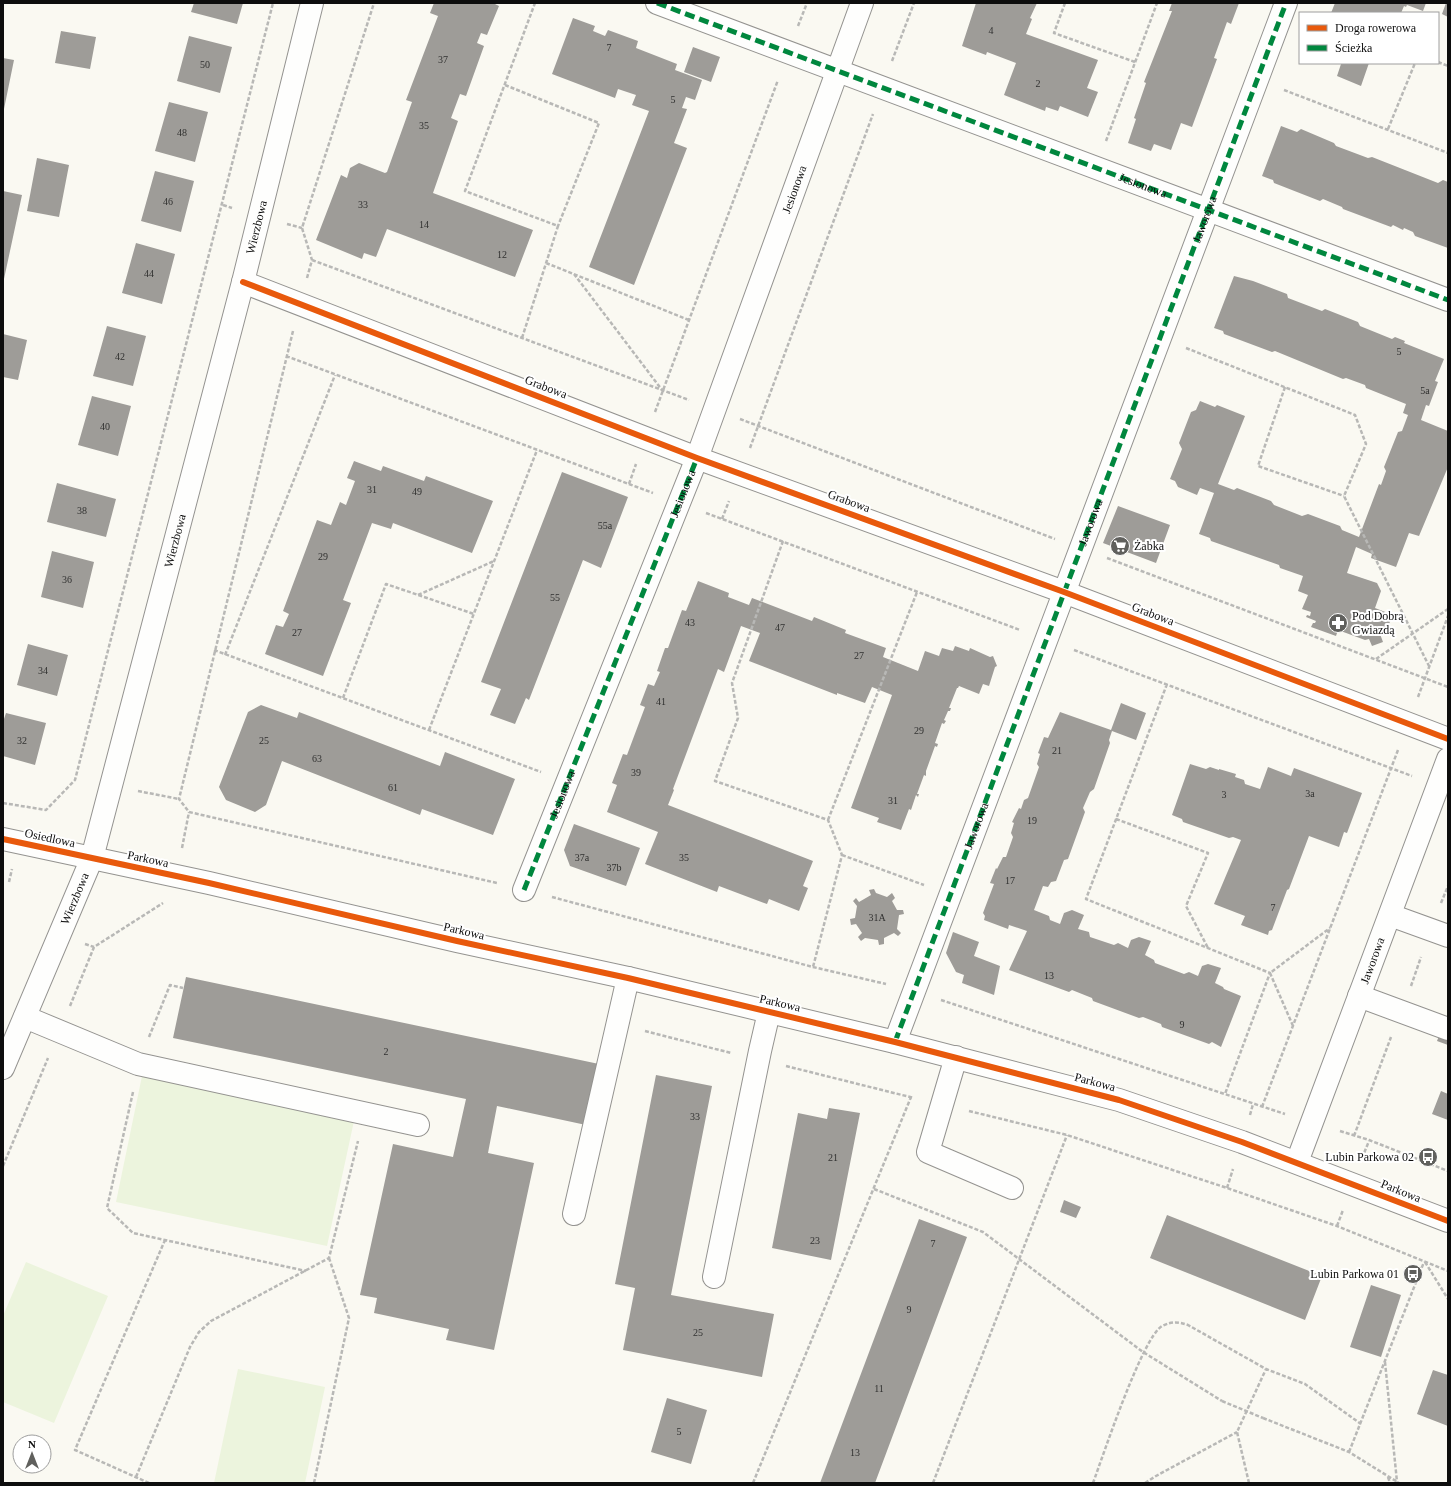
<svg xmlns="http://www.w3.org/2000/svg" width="1451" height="1486" font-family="Georgia,serif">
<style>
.pitch{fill:#ecf4dd}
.building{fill:#9e9c98}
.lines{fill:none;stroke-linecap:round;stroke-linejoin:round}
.minor-casing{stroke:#949390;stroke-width:24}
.path{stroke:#b8b8b6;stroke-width:2.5;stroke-dasharray:4 2;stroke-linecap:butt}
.minor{stroke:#fefefd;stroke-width:22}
.path-bridge{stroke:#b8b8b6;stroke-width:2.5;stroke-dasharray:4 2;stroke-linecap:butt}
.quiet{stroke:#00873e;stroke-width:5;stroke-dasharray:10 5;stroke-linecap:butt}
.cycleway-casing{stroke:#fff;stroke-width:8}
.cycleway{stroke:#e8590c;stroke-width:6}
.labels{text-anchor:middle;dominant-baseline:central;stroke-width:4;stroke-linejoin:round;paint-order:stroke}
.number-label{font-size:10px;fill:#313130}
.street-label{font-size:12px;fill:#0d0d0d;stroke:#fff}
.poi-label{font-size:12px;fill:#0d0d0d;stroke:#fff;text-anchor:start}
</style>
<rect width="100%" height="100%" fill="#faf9f2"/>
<path class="pitch" d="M142,1076L354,1121L327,1246L116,1202Z
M26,1262L108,1296L54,1423L3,1402V1316Z
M238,1369L325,1387L305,1483H214Z"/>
<path class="building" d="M194,3H243L237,24L191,12Z
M434,3H493L499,6L487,35L481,33L477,43L484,46L466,96L460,94L451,118L458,121L433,193L533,230L515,277L387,229L376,257L364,253L362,259L316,240L341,175L347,178L350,168L359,163L385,173L387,172L412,102L406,100L438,16L430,13Z
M976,3H1037L1030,18L1032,19L1026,34L1098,60L1087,88L1098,92L1088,117L1060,106L1058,111L1046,107L1045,111L1004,95L1016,63L987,52L986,55L962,46Z
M1172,3H1239L1231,24L1227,22L1214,58L1217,59L1192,127L1181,123L1171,150L1154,144L1151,151L1128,143L1136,119L1134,118L1146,83L1144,82L1172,11H1169Z
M1335,3H1426L1423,11L1407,5L1406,7L1404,6L1401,13H1331Z
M1446,3H1448V17L1442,14Z
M573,18L595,26L593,31L605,36L608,30L638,41L636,48L677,64L675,70L702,80L695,100L686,97L682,108L687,109L674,143L687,148L634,285L589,267L649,111L632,105L636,95L618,89L615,98L552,74Z
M61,31L96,37L90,69L55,63Z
M189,36L232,47L220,93L177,81Z
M693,47L720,57L711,82L684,72Z
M3,58L14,60L4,109H3Z
M1338,63H1369L1361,86L1337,76L1341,64Z
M169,102L208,112L195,162L155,151Z
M1281,126L1297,132L1301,129L1334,143L1336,146L1368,158L1372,157L1438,183L1443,180L1448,182V248L1415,236L1413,232L1404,228L1403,230L1393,225L1391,227L1343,209L1342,207L1323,199L1320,201L1274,183L1273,180L1262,176Z
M37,158L69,165L59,217L27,211Z
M155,171L194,181L181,232L141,221Z
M3,191L22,195L4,279H3Z
M136,243L175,254L162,304L122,293Z
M1234,276L1253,281L1287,294L1288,298L1322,311L1325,309L1358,322L1360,326L1392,339L1395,337L1405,341L1404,343L1444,359L1435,381L1438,382L1429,406L1426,405L1421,420L1448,431V467L1419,536L1409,533L1396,567L1371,558L1372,554L1356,547L1347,573L1377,583L1381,591L1375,608L1393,615L1386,631L1380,634L1383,642L1372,646L1369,639L1365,640L1338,630L1336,636L1311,627L1313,623H1315L1316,621L1306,617L1307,615L1310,616L1311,612L1302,609L1308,595L1298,591L1303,576L1280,568L1279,565L1211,541L1210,538L1199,534L1214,493L1200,488L1197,495L1178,487L1175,481L1170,479L1182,449L1179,443L1191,412L1196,410L1200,401L1215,407L1217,405L1245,416L1218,484L1234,490L1237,488L1271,501L1274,505L1302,516L1308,514L1340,526L1342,530L1359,537L1379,484L1381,485L1386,471L1384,467L1398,432L1402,431L1408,415L1403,413L1406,404L1366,388L1365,385L1346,378L1343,379L1275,351L1272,352L1224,334L1223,331L1214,328Z
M107,326L146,336L133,386L93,376Z
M3,334L27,340L18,380L3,377Z
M92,396L131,406L118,456L78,445Z
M354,461L381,471L383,466L424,481L426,476L493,501L472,553L393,523L391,529L372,523L343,600L351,603L323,676L265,654L276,625L283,627L289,614L283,611L317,520L331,525L340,502L346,505L355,481L347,478Z
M562,472L628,497L601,568L583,560L529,700L526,698L515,724L490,715L501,689L481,682Z
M57,483L116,499L106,537L47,522Z
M1118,506L1170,525L1156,563L1103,543Z
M52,551L94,562L83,608L41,597Z
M698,581L729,593L728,597L749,605L752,598L812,621L814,617L846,630L845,633L886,648L883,657L918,671L925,651L939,656L942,648L953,651L955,646L969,651L970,648L990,657L993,656L997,666L995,667L989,686L983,684L979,694L959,686L958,688H957L949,708H951L950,711H948L944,720L946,721L944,724L942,723L935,743L938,744L937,747L935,746L926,771V776L924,775L917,794H919L918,797L916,795L911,810L909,809L901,830L877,822L879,818L851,808L892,695L872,687L865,703L837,693V695L749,661L760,633L741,626L724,672L718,669L673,789L674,790L668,805L813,861L803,886L808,888L799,911L769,899L767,904L719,886L717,892L645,864L658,832L607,812L617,785L612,783L623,754L627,755L645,707L640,705L648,684L654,686L660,672L657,671L665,648H668L682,610L686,611Z
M28,644L68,655L57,696L17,685Z
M1121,703L1146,713L1136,740L1112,731L1109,740L1110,743L1094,789L1090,792L1083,808L1085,812L1068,859L1064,860L1056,881L1051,882L1048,887L1043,886L1034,910L1049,916L1050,920L1060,924L1064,913L1072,910L1084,915L1078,929L1089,932L1090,937L1114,945L1118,943L1128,948L1131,940L1139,937L1151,941L1145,955L1154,960L1155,963L1184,974L1189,972L1198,976L1202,966L1208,964L1221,968L1215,983L1223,987L1224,989L1241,996L1221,1047L1212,1042L1209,1044L1162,1027L1161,1024L1143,1017L1139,1018L1093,1001L1092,998L1072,990L1069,992L1009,970L1027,931L1009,925L1008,929L984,920L985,916L983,913L994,884L990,883L996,868L997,869L1003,857H1006L1013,837L1011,833L1014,823L1012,822L1019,808L1021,809L1024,800L1028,798L1039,767L1037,764L1040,754L1038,753L1044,737L1048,738L1060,712L1111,730Z
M261,705L297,718L299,712L440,766L445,752L515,779L493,835L422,809L420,815L282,761L266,805L255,812L226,800L219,787L248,712Z
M6,713L46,723L35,765L3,756V722Z
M1190,764L1206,769L1210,767L1219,770V769L1236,774L1235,777L1244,780L1245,784L1260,789L1268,767L1291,776L1294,768L1362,793L1347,833L1344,832L1339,847L1309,836L1289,889L1287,890L1272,930L1269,931L1268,935L1241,925L1245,916L1214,904L1241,840L1233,837L1229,838L1183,822L1182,819L1172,815Z
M574,824L640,848L626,886L570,866L564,850Z
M874,889L876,893L887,897L892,893L895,898L892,901L897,910H903L904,914L899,915L897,929L901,933L898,936L894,933L884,938V944L879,945L878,940L865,938L861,941L858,937L862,933L856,924L851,925L850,919L855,918L857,906L853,901L856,898L859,902L871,895L869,890Z
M953,932L979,942L974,956L1000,966L994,995L962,983L964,975L956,972L946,953Z
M186,977L599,1064L586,1125L497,1106L488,1153L534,1163L494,1350L446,1340L449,1329L374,1313L377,1298L360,1295L393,1144L453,1157L466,1099L173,1038Z
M1448,1013V1045L1437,1041Z
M656,1075L712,1086L671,1295L774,1314L762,1377L623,1350L635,1288L615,1284Z
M1441,1091L1448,1094V1120L1432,1114Z
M829,1108L860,1113L831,1260L772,1248L798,1113L827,1119Z
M1064,1200L1081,1207L1076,1218L1060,1212Z
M1167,1215L1322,1276L1305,1320L1150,1258Z
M919,1219L967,1237L875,1483H820Z
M1371,1285L1401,1295L1381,1357L1350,1347Z
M1433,1370L1448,1375V1426L1417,1414Z
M667,1398L707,1410L691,1464L651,1452Z"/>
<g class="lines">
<g class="minor-casing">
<g id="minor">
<path d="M657,3L1448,300"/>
<path d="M243,282L697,458L1064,592L1448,739"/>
<path d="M3,839L209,883L457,941L628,978L895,1042L1119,1100L1242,1142L1448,1221"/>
<path id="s1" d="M524,890L697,458L862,3"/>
<path d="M1390,915L1448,936"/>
<path d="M1359,996L1448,1029"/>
<path d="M25,1017L138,1064L418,1125"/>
<path id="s2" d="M895,1042L1286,3"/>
<path d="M956,1057L928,1152L1012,1188"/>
<path id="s3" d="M3,1068L92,858L243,282L312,3"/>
<path id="s4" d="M1297,1162L1448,759"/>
<path d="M574,1214L628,978"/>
<path d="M714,1277L760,1051L769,1012"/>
</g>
</g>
<path class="path" d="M1065,3L1054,33L1135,62
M798,26L807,3
M892,61L914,3
M1438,62L1448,66
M505,85L599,123L558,226
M1284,90L1448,153
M1388,129L1415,63
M1106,141L1157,3
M223,205L232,208
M287,224L302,228
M312,260L689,400
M546,263L689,320
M574,274L662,390
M307,278L312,260L302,228L374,3
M293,331L179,799L189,812L497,883
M522,338L558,226L465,191L535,3
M1186,348L1355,415L1366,444L1344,496L1429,666
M286,356L653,493
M1285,387L1258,466L1344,496
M655,412L778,80
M740,419L1055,539
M750,448L873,114
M629,484L636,464
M706,513L1020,630
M722,519L729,501
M783,541L732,683L738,718L715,781L828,820L842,855L813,967
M1107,558L1448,687
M418,595L494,561
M214,650L541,772
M1074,650L1412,776
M225,655L335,375
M1376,659L1448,609
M1167,684L1086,899L1270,973L1225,1094
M1418,697L1448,616
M343,698L386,584L474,614
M429,730L537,450
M138,791L179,799
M3,803L46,810L75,780L273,3
M1116,819L1208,853L1186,906L1208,948
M828,820L917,592
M182,848L189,812
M842,855L924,885
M9,882L12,869
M552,897L813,967L886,984
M1441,903L1448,886
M85,944L94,947
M1411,986L1421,957
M941,1000L1285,1114
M70,1006L94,947L163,903
M1293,1026L1270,973L1330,928
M645,1031L731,1053
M149,1037L170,985L183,988
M786,1066L914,1098
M133,1092L107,1208L133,1233L306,1271
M1262,1107L1398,750
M969,1111L1067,1135L1227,1188L1337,1226L1448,1271
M1250,1115L1253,1104
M1340,1131L1369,1140L1448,1171
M1354,1136L1391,1037
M1362,1158L1369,1141
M3,1166L48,1058
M1227,1188L1233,1169
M874,1189L983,1232L1143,1352L1222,1401
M1337,1226L1343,1210
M1425,1262L1448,1299
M1385,1362L1397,1482
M1263,1418L1349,1452L1399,1483
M1349,1452L1424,1262
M136,1477L190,1347L199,1332L211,1321L329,1258L358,1141
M1388,1477L1390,1483
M149,1483L75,1450L165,1240
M314,1483L349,1318L329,1258
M753,1483L911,1097
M933,1483L1067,1135
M1093,1483C1103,1456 1142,1338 1162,1326C1172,1321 1179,1322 1188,1325L1266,1369L1305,1384L1361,1424
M1145,1483L1156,1476L1237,1432
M1249,1483L1237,1432L1266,1369"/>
<use href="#minor" class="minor"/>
<path class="path-bridge" d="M1222,1401L1263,1418"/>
<g class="quiet">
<path id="s5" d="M657,3L1448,300"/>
<path d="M524,890L697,458"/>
<path d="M895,1042L1286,3"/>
</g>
<g class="cycleway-casing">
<path id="cycleway" d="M243,282L697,458L1064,592L1448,739
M3,839L209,883L457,941L628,978L895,1042L1119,1100L1242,1142L1448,1221"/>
</g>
<use href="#cycleway" class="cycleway"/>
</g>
<defs>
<g id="supermarket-disc" transform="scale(1)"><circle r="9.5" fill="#60605d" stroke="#fff"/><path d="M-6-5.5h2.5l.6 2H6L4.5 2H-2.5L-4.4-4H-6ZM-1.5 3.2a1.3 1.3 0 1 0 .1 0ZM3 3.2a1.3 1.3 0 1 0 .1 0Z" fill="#fff"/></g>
<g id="pharmacy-disc" transform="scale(1)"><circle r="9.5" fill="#60605d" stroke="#fff"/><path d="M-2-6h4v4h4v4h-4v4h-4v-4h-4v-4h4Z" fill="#fff"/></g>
<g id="bus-disc" transform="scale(1)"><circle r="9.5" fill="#60605d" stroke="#fff"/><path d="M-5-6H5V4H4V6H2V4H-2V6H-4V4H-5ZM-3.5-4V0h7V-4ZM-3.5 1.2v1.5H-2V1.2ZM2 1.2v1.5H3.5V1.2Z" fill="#fff"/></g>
</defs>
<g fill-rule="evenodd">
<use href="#supermarket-disc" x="1120" y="546"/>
<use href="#pharmacy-disc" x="1338" y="623"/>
<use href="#bus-disc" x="1428" y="1157"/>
<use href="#bus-disc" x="1413" y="1274"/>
</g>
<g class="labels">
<g class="number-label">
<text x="991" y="30">4</text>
<text x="609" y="47">7</text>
<text x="443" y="59">37</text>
<text x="205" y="64">50</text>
<text x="1038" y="83">2</text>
<text x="673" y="99">5</text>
<text x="424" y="125">35</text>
<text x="182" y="132">48</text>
<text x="168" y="201">46</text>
<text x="363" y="204">33</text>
<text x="424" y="224">14</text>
<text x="502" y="254">12</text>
<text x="149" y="273">44</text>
<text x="1399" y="351">5</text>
<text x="120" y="356">42</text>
<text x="1425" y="390">5a</text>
<text x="105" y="426">40</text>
<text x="372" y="489">31</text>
<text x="417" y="491">49</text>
<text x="82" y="510">38</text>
<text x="605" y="525">55a</text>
<text x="323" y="556">29</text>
<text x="67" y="579">36</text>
<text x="555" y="597">55</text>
<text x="690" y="622">43</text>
<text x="780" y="627">47</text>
<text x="297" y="632">27</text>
<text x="859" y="655">27</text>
<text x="43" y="670">34</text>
<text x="661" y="701">41</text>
<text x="919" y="730">29</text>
<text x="22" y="740">32</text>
<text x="264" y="740">25</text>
<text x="1057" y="750">21</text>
<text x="317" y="758">63</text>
<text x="636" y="772">39</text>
<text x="393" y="787">61</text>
<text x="1310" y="793">3a</text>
<text x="1224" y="794">3</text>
<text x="893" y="800">31</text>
<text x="1032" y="820">19</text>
<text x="582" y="857">37a</text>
<text x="684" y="857">35</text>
<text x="614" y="867">37b</text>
<text x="1010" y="880">17</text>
<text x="1273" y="907">7</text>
<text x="877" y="917">31A</text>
<text x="1049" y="975">13</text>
<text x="1182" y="1024">9</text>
<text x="386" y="1051">2</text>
<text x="695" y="1116">33</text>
<text x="833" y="1157">21</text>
<text x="815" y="1240">23</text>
<text x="933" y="1243">7</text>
<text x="909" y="1309">9</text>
<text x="698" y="1332">25</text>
<text x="879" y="1388">11</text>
<text x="679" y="1431">5</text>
<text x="855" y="1452">13</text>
</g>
<g class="street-label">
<text stroke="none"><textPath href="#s5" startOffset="519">Jesionowa</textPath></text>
<text stroke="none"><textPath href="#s1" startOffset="751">Jesionowa</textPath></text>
<text stroke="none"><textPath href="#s2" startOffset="879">Jaworowa</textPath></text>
<text stroke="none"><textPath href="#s3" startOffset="880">Wierzbowa</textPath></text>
<text transform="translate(546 387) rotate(21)">Grabowa</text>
<text stroke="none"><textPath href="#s1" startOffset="427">Jesionowa</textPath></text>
<text transform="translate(849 501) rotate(20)">Grabowa</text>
<text stroke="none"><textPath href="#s2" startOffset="555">Jaworowa</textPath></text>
<text stroke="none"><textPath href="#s3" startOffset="556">Wierzbowa</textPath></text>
<text transform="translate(1153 614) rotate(21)">Grabowa</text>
<text stroke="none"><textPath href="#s1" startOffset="103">Jesionowa</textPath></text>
<text stroke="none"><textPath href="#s2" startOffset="231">Jaworowa</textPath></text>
<text transform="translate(50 838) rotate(12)">Osiedlowa</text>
<text transform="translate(148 859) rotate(12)">Parkowa</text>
<text stroke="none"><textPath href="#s3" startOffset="184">Wierzbowa</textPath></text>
<text transform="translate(464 931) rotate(13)">Parkowa</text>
<text stroke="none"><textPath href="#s4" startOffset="215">Jaworowa</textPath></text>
<text transform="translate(780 1003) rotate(13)">Parkowa</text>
<text transform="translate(1095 1082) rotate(15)">Parkowa</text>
<text transform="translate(1401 1191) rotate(22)">Parkowa</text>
</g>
<g class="poi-label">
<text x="1134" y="546">Żabka</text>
<text x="1352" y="616">Pod Dobrą<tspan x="1352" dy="14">Gwiazdą</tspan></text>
<text x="1414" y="1157" text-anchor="end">Lubin Parkowa 02</text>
<text x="1399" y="1274" text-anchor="end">Lubin Parkowa 01</text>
</g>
</g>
<rect width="1451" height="1486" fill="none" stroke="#0d0d0d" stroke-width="8"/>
<rect x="1299" y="12" width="140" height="52" fill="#ffffff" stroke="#9e9e9e"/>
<rect x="1307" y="25" width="20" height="6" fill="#e8590c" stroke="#9e9e9e"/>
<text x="1335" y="32" font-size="12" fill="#0d0d0d">Droga rowerowa</text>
<rect x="1307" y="45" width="20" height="6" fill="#00873e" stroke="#9e9e9e"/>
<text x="1335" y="52" font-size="12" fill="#0d0d0d">Ścieżka</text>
<g transform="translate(32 1454)"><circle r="19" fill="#ffffff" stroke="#9e9e9e"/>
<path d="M0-3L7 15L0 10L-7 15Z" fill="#60605d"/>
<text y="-6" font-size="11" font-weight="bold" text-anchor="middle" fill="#0d0d0d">N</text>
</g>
</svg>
